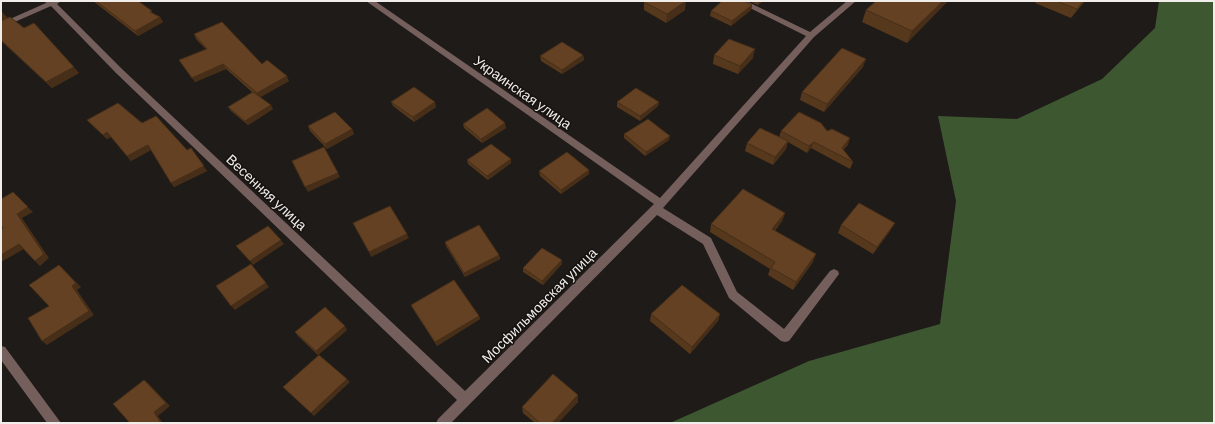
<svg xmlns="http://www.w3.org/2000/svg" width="1215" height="424" font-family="Barlow,sans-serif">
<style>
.forest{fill:#3d5731}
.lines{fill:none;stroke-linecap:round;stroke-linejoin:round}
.street{fill:#755f5c;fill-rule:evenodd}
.wall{fill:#56381d}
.shaded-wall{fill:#462e18}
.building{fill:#644122;stroke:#462e18}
.labels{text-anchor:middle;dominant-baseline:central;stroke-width:3;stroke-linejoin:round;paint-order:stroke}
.street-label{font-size:14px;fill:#f0edeb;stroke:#16120f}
</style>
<rect width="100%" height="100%" fill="#1f1b18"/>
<path class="forest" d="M1159,1H1214V423H670L809,361L940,324L956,201L938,116L1017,119L1102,79L1155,28Z"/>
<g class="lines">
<path class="street" d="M45,1H61L57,4L122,69L465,391L654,204L366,1H375L660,198L806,36L736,1H746L810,32L847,1H856L814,37L663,208L711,238L737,292L784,329L830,271L834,269L838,271L839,274L789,341L785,342L781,341L729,298L703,244L657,215L451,423H436L438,419L457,400L116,73L51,6L1,28V23L46,3Z
M1,346L5,347L61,423H47L1,360Z"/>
</g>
<path class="wall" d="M93,1H138L154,14L160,17L163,22L138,36Z
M749,1H763L758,5Z
M876,1H948L907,43L862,22L866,10Z
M1036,1H1085L1071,18L1035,3Z
M644,2L685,10L666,23L644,10Z
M752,5L751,10L731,26L710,16L711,11Z
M1,11L7,18L79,73L52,88L1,41Z
M194,34L262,64L289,81L260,97L273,109L248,125L231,111L228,107L252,92L226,69L195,82L179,60L206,49L196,39Z
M583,55L584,60L562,74L541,61L540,56Z
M714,55L753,58L738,74L713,64Z
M863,67L824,112L800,100L802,92Z
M391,102L436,107L414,122L393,106Z
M617,102H659L658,106L640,121L617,107Z
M87,120L142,123L187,150L207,171L174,187L151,150L131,161L111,137L107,139L91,124Z
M463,124L506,128L482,143L464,128Z
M308,126L352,129L354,134L327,149L310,131Z
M781,131H827L848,145L843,150L853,162L850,169L811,148L807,153L788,142L786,149L773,165L745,151L747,143L779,137Z
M624,134L669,140L645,156L624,138Z
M511,159V163L488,180L468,164L467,160Z
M539,171L589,174L561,194L540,176Z
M785,213L782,221L775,231L813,262L793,290L768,275L770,269L710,232L711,224Z
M841,225L890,231L873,254L838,233Z
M445,242L499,255L500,259L465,277L446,246Z
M562,264L543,285L523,272V268Z
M411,305L479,316L480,319L437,346L413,309Z
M651,314H720L718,321L690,354L650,321Z
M347,330L318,355L298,336L295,332Z
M578,402L558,423H535L523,413L522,407Z"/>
<path class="shaded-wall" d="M686,1L685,10L666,23L667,14Z
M758,1H763L758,5Z
M943,1H948L907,43L912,31Z
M1084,1H1085L1071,18L1077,9Z
M752,5L751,10L731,26L732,21Z
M2,12L8,18L1,22V13Z
M160,17L163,22L138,36L135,31Z
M755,49L753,58L738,74L740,66Z
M583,55L584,60L562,74V70Z
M866,59L863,67L824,112L827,104Z
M223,64L226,69L195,82L192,78Z
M74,67L79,73L52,88L46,82Z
M287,76L289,81L259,98L257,93Z
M435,102L436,107L414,122L413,117Z
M659,102L658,106L640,121V116Z
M271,105L273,109L248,125L245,121Z
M505,123L506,128L482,143L481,139Z
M352,129L354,134L327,149L325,144Z
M107,132L111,137L107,139L103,135Z
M670,136L669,140L645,156L646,152Z
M850,138L848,145L839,155L842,148Z
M788,141L786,149L773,165L775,157Z
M814,142L811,148L807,153L809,146Z
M148,145L151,150L131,161L127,156Z
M191,148L207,171L174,187L171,183Z
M511,159V163L488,180L487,176Z
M589,170V174L561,194V190Z
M338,173L340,177L308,192L305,187Z
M17,197L33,212L22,218L49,258L40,266L35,261L17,214Z
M785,213L782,221L769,237L772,229Z
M895,223L890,231L873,254L877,247Z
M407,234L409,238L371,257L369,252Z
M281,240L284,244L253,265L250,261Z
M19,244L24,249L1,262V255Z
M816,254L813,262L793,290L796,282Z
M499,255L500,259L465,277L464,273Z
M562,260V264L543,285L542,281Z
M59,265L81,287L77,290L94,315L47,345L42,341Z
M266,283L269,287L235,310L231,306Z
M720,314L718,321L690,354L692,347Z
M479,316L480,319L437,346L435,342Z
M345,326L347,330L318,355L316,351Z
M347,379L350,382L314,416L311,413Z
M144,380L148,383L170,406L158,416L163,423H161L154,412Z
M578,395V402L558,423H552Z"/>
<path class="building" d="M96,1H138L152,11L150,12L160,17L135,31Z
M646,1H686L667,14L644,2Z
M722,1H744L752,5L732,21L711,11Z
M876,1H943L912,31L866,10Z
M1056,1H1084L1077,9Z
M10,17L24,28L34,23L74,67L46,82L1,40V21Z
M222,22L262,64L267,60L287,76L257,93L223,64L192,78L179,60L207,49L194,34Z
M729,39L755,49L740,66L714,55Z
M562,42L583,55L562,70L540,56Z
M842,48L866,59L827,104L802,92Z
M414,87L435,102L413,117L391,102Z
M636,88L659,102L640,116L617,102Z
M253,92L271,105L245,121L228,107Z
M118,103L142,123L156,116L187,150L191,148L204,166L171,183L148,145L127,156L107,132L103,135L87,120Z
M487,108L505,123L481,139L463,124Z
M335,112L352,129L325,144L308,126Z
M799,112L821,123L827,131L832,129L850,138L842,148L853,162L814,142L809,146L781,131Z
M648,119L670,136L646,152L624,134Z
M760,128L788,141L775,157L747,143Z
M491,144L511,159L487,176L467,160Z
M324,147L338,173L305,187L292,161Z
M567,152L589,170L561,190L539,171Z
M743,189L785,213L772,229L816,254L796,282L771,268L775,262L711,224Z
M13,192L28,207L17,214L44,254L35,261L19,244L1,255V229L3,228L1,225V199Z
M859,203L895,223L877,247L841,225Z
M390,206L407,234L369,252L353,223Z
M479,225L499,255L464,273L445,242Z
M268,226L281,240L250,261L236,246Z
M542,248L562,260L542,281L523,268Z
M251,264L266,283L231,306L216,286Z
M59,265L76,283L72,286L89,311L42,341L28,318L49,306L29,285Z
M454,280L479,316L435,342L411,305Z
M682,285L720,314L692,347L651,314Z
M325,307L345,326L316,351L295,332Z
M319,355L347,379L311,413L283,387Z
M553,374L578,395L552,423H540L522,407Z
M144,380L166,403L154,412L161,423H130L113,404Z"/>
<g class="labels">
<g class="street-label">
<text transform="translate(523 92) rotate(35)">Украинская улица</text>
<text transform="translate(267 192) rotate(43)">Весенняя улица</text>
<text transform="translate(539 305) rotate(-45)">Мосфильмовская улица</text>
</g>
</g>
<rect width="1215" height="424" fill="none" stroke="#f0edeb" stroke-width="4"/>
</svg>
